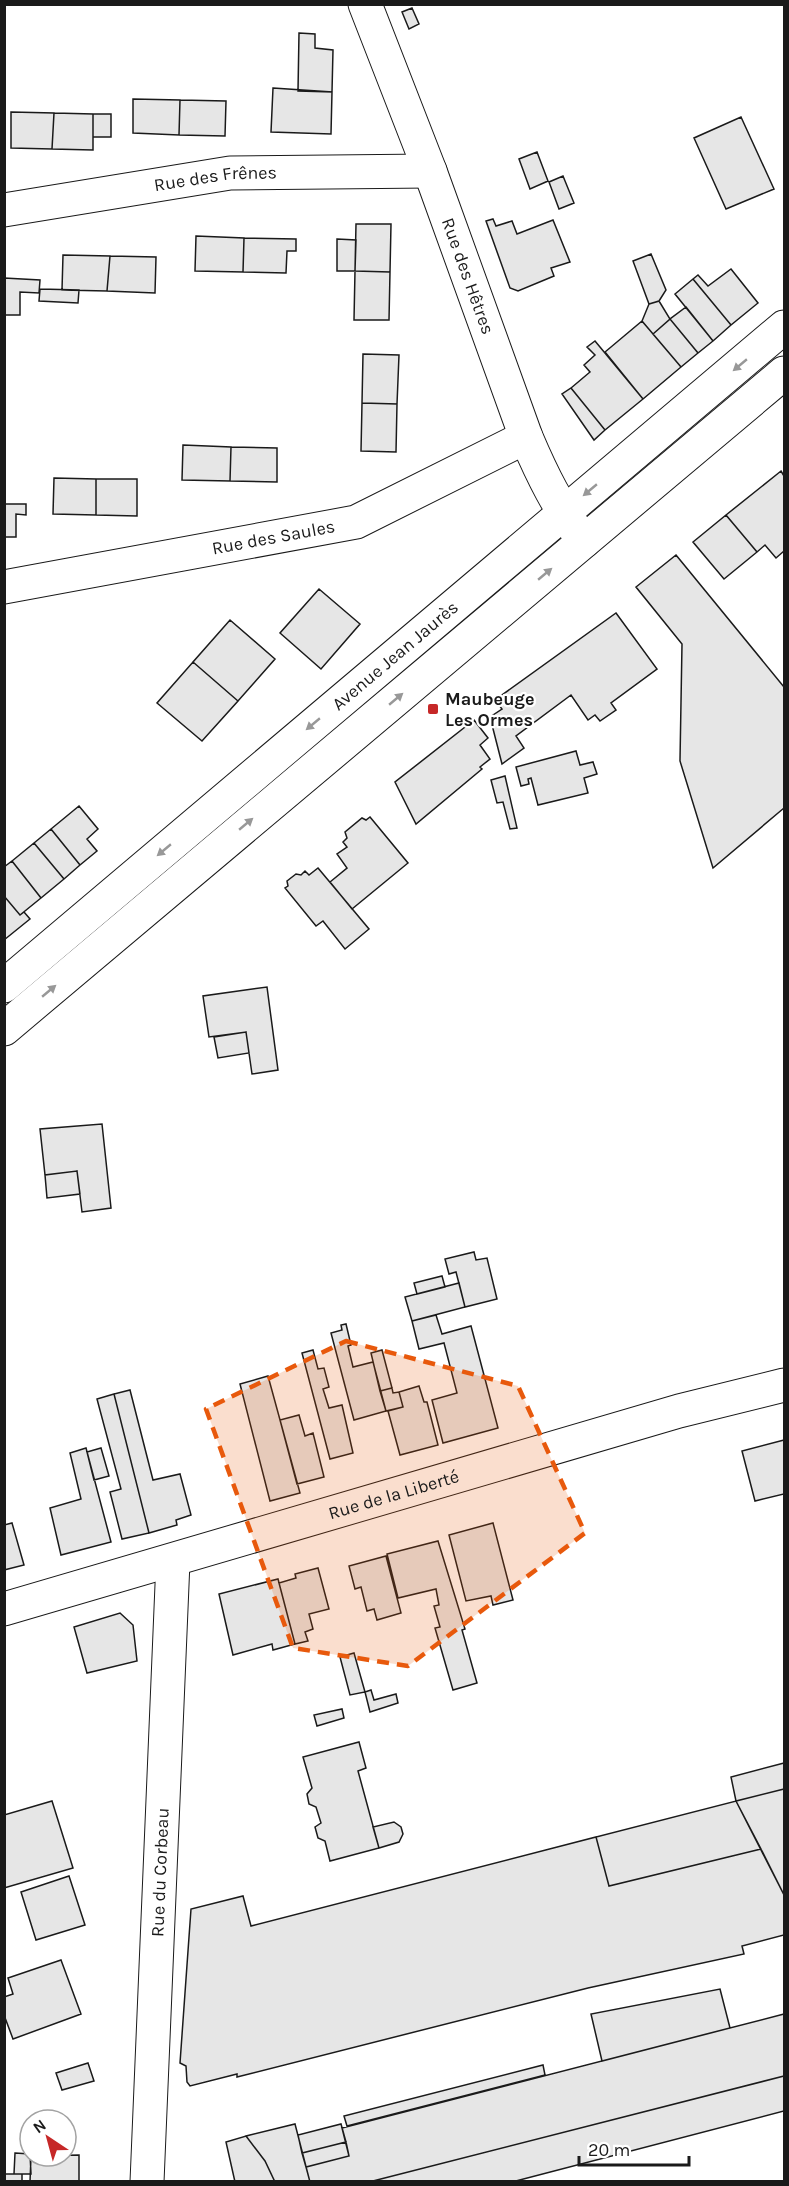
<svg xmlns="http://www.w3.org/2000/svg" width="789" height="2186" font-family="Karla,sans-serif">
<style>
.building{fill:#e6e6e6;stroke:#1a1a1a;stroke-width:1.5}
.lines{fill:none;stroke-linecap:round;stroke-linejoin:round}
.minor-casing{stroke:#1a1a1a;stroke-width:35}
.major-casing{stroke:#1a1a1a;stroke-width:35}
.minor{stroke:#fff;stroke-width:33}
.major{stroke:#fff;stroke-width:33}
.oneway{fill:#989898}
.marked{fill:#e8590c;fill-opacity:0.2;stroke:#e8590c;stroke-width:4.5;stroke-dasharray:12 8;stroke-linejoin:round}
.poi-dot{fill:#c62828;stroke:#fff;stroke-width:2}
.labels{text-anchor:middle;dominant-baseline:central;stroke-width:4.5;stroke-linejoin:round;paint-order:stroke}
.street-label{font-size:18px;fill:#1a1a1a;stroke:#fff}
.poi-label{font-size:18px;font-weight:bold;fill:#1a1a1a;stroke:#fff;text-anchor:start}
</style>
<rect width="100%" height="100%" fill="#fff"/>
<path class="building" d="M412,8L419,24L409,29L402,12Z
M299,33L315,34V48L333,50L332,92L298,91Z
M273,88L332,92L331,134L271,132Z
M133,99L180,100L179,135L133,133Z
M180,100L226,101L225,136L179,135Z
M11,112L54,113L52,149L11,148Z
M54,113L93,114V150L52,149Z
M93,114H111V137H93Z
M741,117L774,189L726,209L694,138Z
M537,152L548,181L530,189L519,159Z
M563,176L574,203L559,209L549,182Z
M493,219L496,226L512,221L517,234L553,220L570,262L551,268L554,276L518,291L510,288L486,221Z
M356,224H391L390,272L355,271Z
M196,236L244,238L243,272L195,271Z
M244,238L296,239V251H287L286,273L243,272Z
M337,239L356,240L355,271H337Z
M651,254L666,290L659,301L649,304L633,261Z
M63,255L110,256L107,291L62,290Z
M110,256L156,257L155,293L107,291Z
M731,269L758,303L731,325L693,279L698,275L708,286Z
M355,271L390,272L389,320H354Z
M4,278L40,280L39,293L20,292V315H4Z
M693,279L731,325L713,341L675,294Z
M40,289L79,290L78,303L39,301Z
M659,301L670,319L653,334L642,321L649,304Z
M686,307L713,341L698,353L670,319Z
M670,319L698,353L681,367L653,334Z
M642,321L681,367L643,399L605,352Z
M595,341L643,399L605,430L571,388L590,372L584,365L595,355L587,347Z
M363,354L399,355L397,404L362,403Z
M571,388L605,430L594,440L562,394Z
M362,403L397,404L396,452L361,451Z
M183,445L231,447L230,481L182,480Z
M231,447L277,448V482L230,481Z
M781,471L784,476V551L776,558L765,545L757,552L726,515Z
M54,478L96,479V515L53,514Z
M96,479H137V516L96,515Z
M4,504H26V515L16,514V537H4Z
M726,515L757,552L724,579L693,542Z
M676,555L784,687V808L713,868L680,761L682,644L636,587Z
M319,589L360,624L321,669L280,633Z
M616,613L657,669L611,703L616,710L600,721L595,715L588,720L571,695L516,736L524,748L502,764L490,717L502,709L495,700Z
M230,620L275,659L238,701L193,662Z
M193,662L238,701L202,741L157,703Z
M474,720L488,738L480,745L490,759L480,767L482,769L416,824L395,782Z
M576,751L580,765L593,762L597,774L584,778L588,793L538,805L531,778L528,779L529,784L521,786L516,767Z
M505,776L517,828L510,829L503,802L497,803L491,780Z
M79,806L98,829L87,839L97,851L80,865L51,829Z
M370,817L408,863L352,909L330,882L347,868L337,854L347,847L343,842L347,838L345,832L362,818L366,820Z
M51,829L80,865L64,879L34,843Z
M34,843L64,879L41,898L12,861Z
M12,861L41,898L20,915L4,896V867Z
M318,868L369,929L345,949L323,921L316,926L285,888L288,886L287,881L296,874L301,875L305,871L309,875Z
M4,896L20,915L24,912L30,919L4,940Z
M267,987L278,1070L252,1074L246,1032L209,1037L203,996Z
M246,1032L249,1053L218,1058L214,1037Z
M102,1124L111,1208L82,1212L77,1171L45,1175L40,1129Z
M77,1171L80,1194L47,1198L45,1175Z
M474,1252L476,1260L487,1258L497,1299L465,1307L456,1272L449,1274L445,1259Z
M442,1276L445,1287L417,1294L414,1283Z
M459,1283L465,1307L412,1321L405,1297Z
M436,1315L442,1334L471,1326L498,1428L443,1443L432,1400L457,1393L444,1343L419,1349L412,1321Z
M346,1324L351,1345L348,1346L353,1367L373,1362L386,1411L354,1420L331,1333L342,1330L341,1325Z
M313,1350L318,1369L324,1368L329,1387L323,1389L329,1408L342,1405L353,1453L330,1459L302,1353Z
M382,1350L392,1388L380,1391L371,1353Z
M268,1376L300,1493L270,1501L240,1384Z
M419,1386L424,1402H427L438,1445L400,1455L388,1411L403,1407L399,1392Z
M392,1388L393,1393L399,1392L403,1407L386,1411L380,1391Z
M130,1390L153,1480L180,1474L191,1515L176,1520L177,1525L149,1533L114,1394Z
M114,1394L149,1533L122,1539L110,1492L121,1489L97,1399Z
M299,1415L305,1436L313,1433L324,1477L297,1484L280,1420Z
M784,1440V1494L755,1501L742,1451Z
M86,1448L111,1542L61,1555L50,1508L81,1499L70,1453Z
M101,1448L109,1476L94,1480L87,1452Z
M12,1523L24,1565L4,1570V1525Z
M493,1523L513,1600L493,1605L491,1596L466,1601L449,1535Z
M438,1541L465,1629L462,1630L477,1683L453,1690L435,1628L440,1627L434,1606L439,1605L436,1589L398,1598L387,1554Z
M386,1556L401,1613L377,1620L374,1609L367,1611L361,1587L355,1589L349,1566Z
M318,1568L329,1609L309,1614L313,1629L305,1632L308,1641L295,1644L279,1583L296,1578L295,1574Z
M278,1579L295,1644L273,1650L272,1644L233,1655L219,1594Z
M120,1613L133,1625L137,1661L87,1673L74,1627Z
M354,1653L365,1692L350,1695L340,1657Z
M371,1690L374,1700L396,1694L398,1703L370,1712L365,1692Z
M342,1709L344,1718L317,1726L314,1715Z
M359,1742L366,1768L358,1771L379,1848L330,1861L325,1841L318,1838L315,1827L321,1823L316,1807L309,1804L307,1794L312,1788L303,1757Z
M784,1763V1789L736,1801L731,1777Z
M784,1789V1895L736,1801Z
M52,1801L73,1868L4,1888V1815Z
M736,1801L761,1849L609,1886L596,1837Z
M394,1822L401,1827L403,1834L399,1842L379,1848L373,1827Z
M596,1837L609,1886L761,1849L784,1895V1935L742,1946L744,1954L588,1988L237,2077V2074L190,2086L187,2082L186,2066L180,2063L191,1909L243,1896L251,1926Z
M69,1876L85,1925L36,1940L21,1892Z
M61,1960L81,2014L13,2039L4,2015V1997L13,1994L8,1978Z
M720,1989L730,2028L602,2061L591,2014Z
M784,2014V2076L369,2182H310L306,2167L349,2156L342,2128Z
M88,2063L94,2081L62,2090L56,2073Z
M543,2065L545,2075L347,2126L344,2116Z
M784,2076V2111L512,2182H369Z
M295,2124L310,2182H275L265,2161L246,2136Z
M341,2124L346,2142L302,2153L298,2135Z
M246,2136L265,2161L275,2182H235L226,2142Z
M346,2142L349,2156L306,2167L302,2153Z
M15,2153L30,2154L31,2174H14Z
M79,2155V2182H30L31,2156Z
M4,2174H22V2182H4Z"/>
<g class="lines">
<g class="minor-casing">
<g id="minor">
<path id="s1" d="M365,4L430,171L526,437C543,477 558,507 584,541"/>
<path id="s2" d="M4,210L230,173L430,171"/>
<path id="s3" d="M4,587L356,522L526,437"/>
<path id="s4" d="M4,1609L679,1411L784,1385"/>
<path id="s5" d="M147,2182L173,1561"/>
</g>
</g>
<g class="major-casing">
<g id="major">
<path id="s6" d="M4,986L784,327"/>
<path d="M4,1029L784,373"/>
</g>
</g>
<use href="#minor" class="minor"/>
<use href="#major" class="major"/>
</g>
<defs><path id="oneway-solid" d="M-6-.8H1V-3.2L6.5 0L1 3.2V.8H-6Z" transform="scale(1.5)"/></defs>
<g class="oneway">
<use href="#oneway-solid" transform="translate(740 365) rotate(140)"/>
<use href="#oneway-solid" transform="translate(590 490) rotate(140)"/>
<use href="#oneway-solid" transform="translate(545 574) rotate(-40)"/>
<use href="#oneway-solid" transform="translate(396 699) rotate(-40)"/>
<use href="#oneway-solid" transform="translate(313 724) rotate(140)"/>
<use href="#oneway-solid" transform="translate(246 824) rotate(-40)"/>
<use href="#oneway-solid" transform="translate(164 850) rotate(140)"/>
<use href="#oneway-solid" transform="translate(49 991) rotate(-40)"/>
</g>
<path class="marked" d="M346,1341L518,1386L585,1533L408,1666L293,1648L206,1409Z"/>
<rect class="poi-dot" x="427" y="703" width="12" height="12" rx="3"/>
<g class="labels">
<g class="street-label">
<text stroke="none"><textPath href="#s2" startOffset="214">Rue des Frênes</textPath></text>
<text stroke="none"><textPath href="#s1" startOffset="291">Rue des Hêtres</textPath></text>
<text stroke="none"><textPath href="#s3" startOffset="274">Rue des Saules</textPath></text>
<text stroke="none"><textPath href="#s6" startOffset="512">Avenue Jean Jaurès</textPath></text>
<text stroke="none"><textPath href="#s4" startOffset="406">Rue de la Liberté</textPath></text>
<text stroke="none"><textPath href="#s5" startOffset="310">Rue du Corbeau</textPath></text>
</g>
<g class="poi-label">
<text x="445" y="699">Maubeuge<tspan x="445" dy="21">Les Ormes</tspan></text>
</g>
</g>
<rect width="789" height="2186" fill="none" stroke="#1a1a1a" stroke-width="12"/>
<g transform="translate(48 2138) rotate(324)"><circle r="28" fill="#ffffff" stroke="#a3a3a3" stroke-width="1.5"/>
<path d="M0-4.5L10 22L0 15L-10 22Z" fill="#c62828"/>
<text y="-9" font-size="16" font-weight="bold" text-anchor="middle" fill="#1a1a1a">N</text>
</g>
<path d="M579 2156v9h110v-9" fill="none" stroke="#1a1a1a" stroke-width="3"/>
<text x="588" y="2156" font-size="18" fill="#1a1a1a" stroke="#ffffff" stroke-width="4.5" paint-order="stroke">20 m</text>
</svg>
